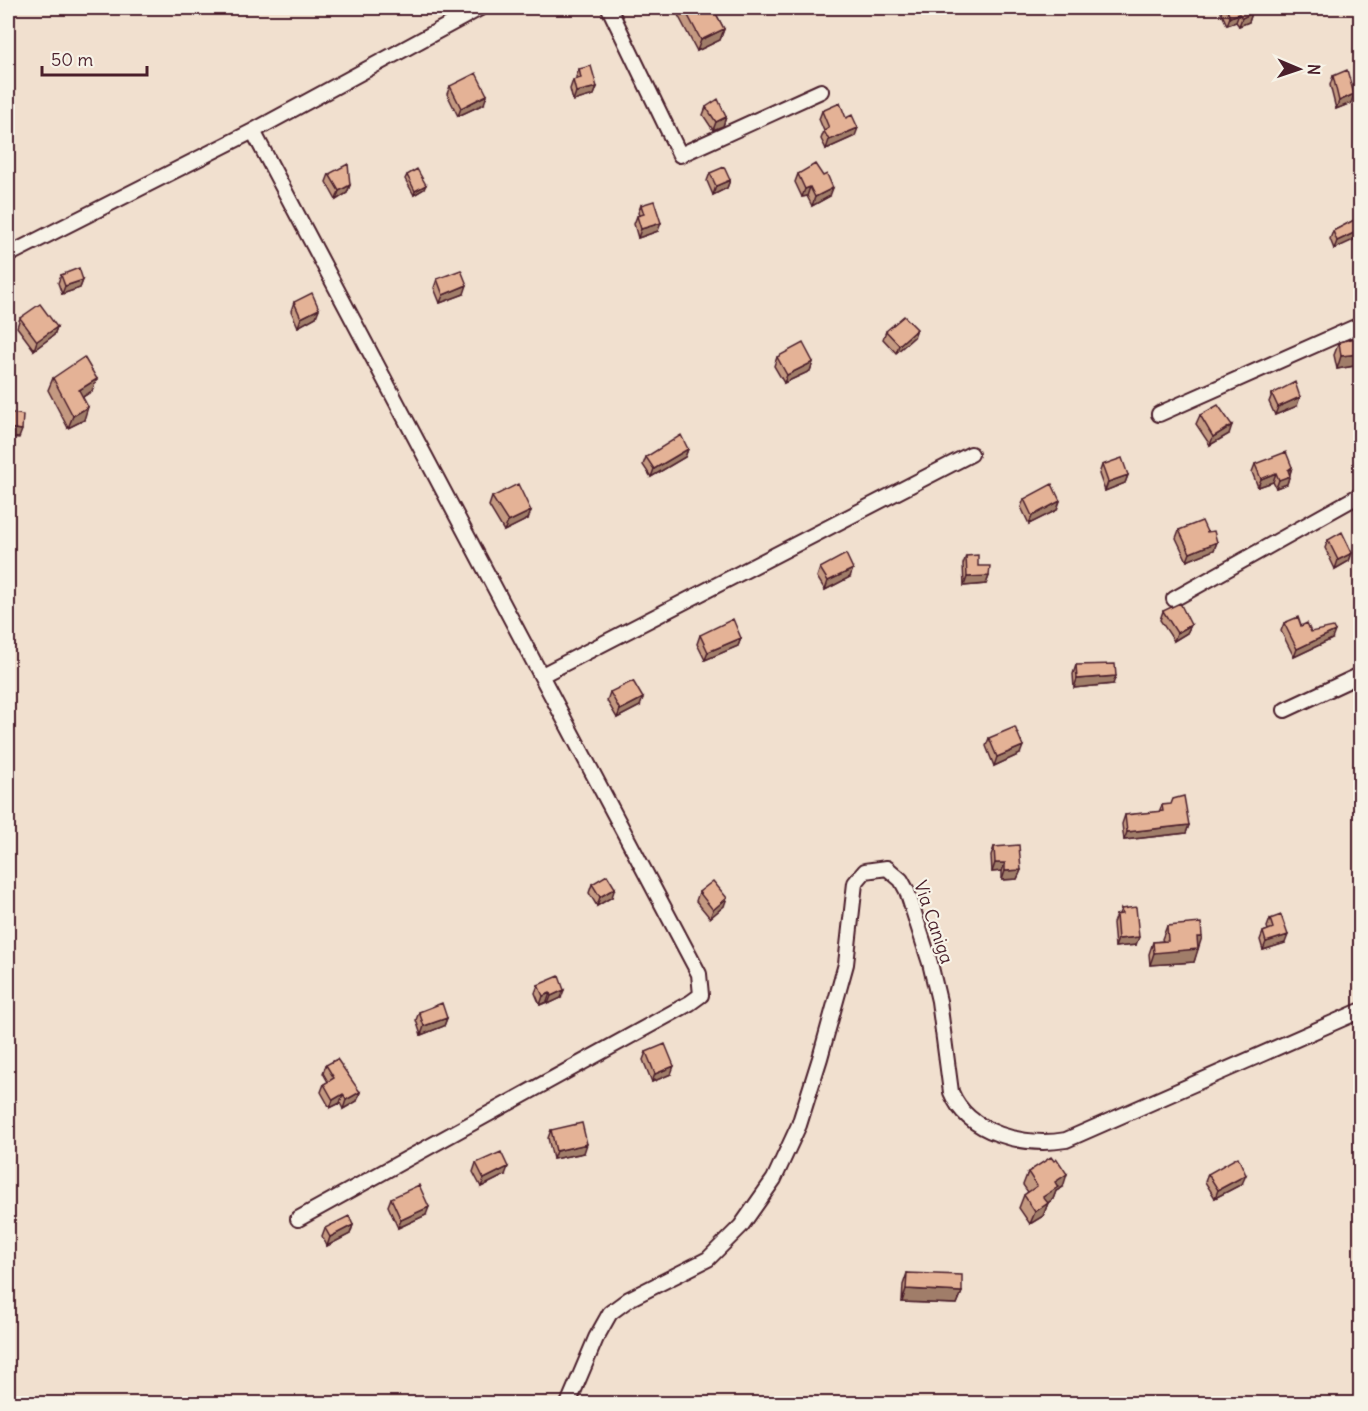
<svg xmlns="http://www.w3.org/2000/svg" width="1368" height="1411" font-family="Delius,sans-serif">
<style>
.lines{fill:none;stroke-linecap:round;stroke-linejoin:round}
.minor-casing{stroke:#4a1f2b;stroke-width:18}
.minor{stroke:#f7f3e8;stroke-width:14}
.wall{fill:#c49981;stroke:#4a1f2b;stroke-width:1.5}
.shaded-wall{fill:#a07d69;stroke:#4a1f2b;stroke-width:1.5}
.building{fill:#e4b296;stroke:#4a1f2b;stroke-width:1.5}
.labels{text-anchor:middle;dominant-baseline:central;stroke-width:4.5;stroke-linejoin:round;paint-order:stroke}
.street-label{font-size:18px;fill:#4a1f2b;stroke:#f7f3e8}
</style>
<rect width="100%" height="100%" fill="#f1e0cf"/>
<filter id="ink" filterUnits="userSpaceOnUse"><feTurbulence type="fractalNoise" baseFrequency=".0167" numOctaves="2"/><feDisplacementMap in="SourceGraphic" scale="12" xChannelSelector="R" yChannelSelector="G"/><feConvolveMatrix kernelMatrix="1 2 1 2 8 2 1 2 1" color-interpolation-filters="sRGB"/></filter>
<g filter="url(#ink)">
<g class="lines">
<g class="minor-casing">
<path id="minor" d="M609,8L680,155L821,91
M253,131L699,974L701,995L690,1003L298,1219
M8,255L253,131L480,8
M1159,414L1360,325
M1174,599L1360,495
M542,675L971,454
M1285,710L1360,675
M568,1404L596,1338L610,1313L629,1299L708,1259L741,1226L774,1179L799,1125L820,1058L846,964L855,883L865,871L887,868L901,880L907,891L930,963L939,1001L951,1092C968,1134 1025,1147 1066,1140L1360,1011"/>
</g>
<use href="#minor" class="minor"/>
</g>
<path class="wall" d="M681,8H713L724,29L720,40L697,51L678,15Z
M1223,8H1250L1252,13L1249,22L1239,26L1236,22L1227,25L1221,12Z
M579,69L597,87L594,95L573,101L570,89L573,80L576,79V77Z
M1333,76L1354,94L1351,103L1336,109L1330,85Z
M450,86L484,104L458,116L447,94Z
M706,107L726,117L723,126L713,130L703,115Z
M822,111L855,136L826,149L821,139L824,131L819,119Z
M710,173L730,180L727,188L713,195L707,181Z
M329,174L350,185L347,193L336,200L326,182Z
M798,174L830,196L812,206L807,196L802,197L795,182Z
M407,175L424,189L414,195L405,179Z
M641,205L658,231L638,238L634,224L637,216L639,215L638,213Z
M1360,217L1334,249L1330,239L1333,231Z
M61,275L83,280L80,288L62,294L58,283Z
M437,279L464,294L440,303L434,288Z
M294,302L316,317L298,327L291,311Z
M20,318L57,327L54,335L34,350L17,327Z
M886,331L914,337L896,353L883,339Z
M1360,337V388L1359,389L1354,366L1337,369L1334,355L1339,342Z
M777,357L813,362L810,371L784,383L774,366Z
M53,378L92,391L83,397L84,420L68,428L48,390Z
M1272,394L1297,406L1275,415L1269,402Z
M1200,415L1229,434L1210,445L1196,424Z
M1360,434V453L1356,444L1359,436Z
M688,449L685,457L651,477L643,465L646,457Z
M1255,464L1292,467L1287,484L1276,488L1273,482L1258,487L1252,472Z
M1102,465L1128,475L1125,483L1105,491L1099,474Z
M492,497L528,519L504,531L489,506Z
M1024,499L1057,510L1029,524L1021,507Z
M1179,530L1207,532L1217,542L1214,550L1187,561L1176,538Z
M1328,540L1352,553L1349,561L1335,569L1325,548Z
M966,556L989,576L986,584L964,586L963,564Z
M820,568L850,577L825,590L817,577Z
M1163,611L1191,625L1187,633L1174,641L1160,620Z
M1284,623L1301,626L1311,632L1332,639L1294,657L1281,631Z
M700,635L741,638L738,646L705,660L697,644Z
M1076,665L1113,684L1074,688L1073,674Z
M610,692L640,706L617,718L607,701Z
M989,738L1020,754L994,766L986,746Z
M1162,805L1189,825L1186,833L1124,840L1122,824L1125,815L1159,812Z
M994,847L1021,870L1017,879L1002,880V871L992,872L991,855Z
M592,884L612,897L597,906L589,893Z
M699,892L724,906L710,918L696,901Z
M1121,909L1136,945L1115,947L1113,923L1116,915L1119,914Z
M1270,919L1285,943L1263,950L1260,940L1263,932L1268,930L1267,927Z
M1167,926L1198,947L1194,962L1150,965L1149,954L1153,942L1163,941L1162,939Z
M538,985L561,998L548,1004L547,1002L540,1005L535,993Z
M419,1012L447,1018L444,1026L421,1035L416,1020Z
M646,1052L671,1074L652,1082L643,1060Z
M326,1065L360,1092L357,1101L343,1109L340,1103L330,1108L321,1092L324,1084L328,1082L323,1073Z
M551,1130L584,1153L553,1159L548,1138Z
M476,1163L505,1175L481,1187L473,1172Z
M1028,1172L1063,1187L1056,1191L1053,1199L1048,1203L1043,1216L1030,1224L1019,1208L1024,1195L1028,1192L1023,1185Z
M1208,1174L1242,1184L1215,1198L1205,1182Z
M391,1198L426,1215L398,1228L388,1206Z
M353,1225L350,1234L327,1246L322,1236L325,1228Z
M907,1273L962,1292L957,1304L902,1302L903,1285Z"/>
<path class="shaded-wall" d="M1252,13L1249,22L1239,26L1242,18Z
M1239,14L1236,22L1227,25L1230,17Z
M724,29L720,40L697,51L701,40Z
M597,87L594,95L573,101L576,92Z
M1354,94L1351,103L1336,109L1339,101Z
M487,95L484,104L458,116L461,108Z
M726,117L723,126L713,130L716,122Z
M858,128L855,136L826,149L829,140Z
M730,180L727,188L713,195L716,186Z
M350,185L347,193L336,200L339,191Z
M426,185L424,189L414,195L415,191Z
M810,187L807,196L802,197L805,189Z
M833,188L830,196L812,206L815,197Z
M661,223L658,231L638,238L641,229Z
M1360,230V237L1334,249L1337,241Z
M83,280L80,288L62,294L65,286Z
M467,285L464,294L440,303L443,295Z
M319,309L316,317L298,327L301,318Z
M57,327L54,335L34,350L37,341Z
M917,329L914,337L896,353L899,345Z
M1358,354L1354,366L1337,369L1341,356Z
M813,362L810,371L784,383L787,375Z
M97,379L92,391L75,402L79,390Z
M1300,397L1297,406L1275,415L1278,407Z
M88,407L84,420L68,428L73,416Z
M1232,425L1229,434L1210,445L1213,437Z
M8,428L22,430L19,438L8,437Z
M688,449L685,457L651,477L654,469Z
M1292,467L1287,484L1276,488L1279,480Z
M1276,473L1273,482L1258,487L1261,479Z
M1128,475L1125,483L1105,491L1108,482Z
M1060,501L1057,510L1029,524L1032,516Z
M531,511L528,519L504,531L508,522Z
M1217,542L1214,550L1187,561L1190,553Z
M1352,553L1349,561L1335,569L1338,560Z
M853,569L850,577L825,590L828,581Z
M989,576L986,584L964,586L967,577Z
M1191,625L1187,633L1174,641L1177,633Z
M1335,631L1332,639L1294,657L1297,649Z
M741,638L738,646L705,660L708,652Z
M1116,676L1113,684L1074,688L1077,679Z
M643,698L640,706L617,718L620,710Z
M1023,746L1020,754L994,766L997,757Z
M1189,825L1186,833L1124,840L1127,832Z
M995,863H1005L1002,871L992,872Z
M1021,870L1017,879L1002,880L1005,871Z
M615,888L612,897L597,906L600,897Z
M727,898L724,906L710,918L713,910Z
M1288,935L1285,943L1263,950L1266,942Z
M1139,937L1136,945L1115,947L1118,939Z
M1197,937H1202L1194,962L1150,965L1154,953Z
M564,990L561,998L548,1004L551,996Z
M550,993L547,1002L540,1005L543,996Z
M447,1018L444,1026L421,1035L424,1026Z
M674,1066L671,1074L652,1082L655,1074Z
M360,1092L357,1101L343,1109L346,1100Z
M343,1094L340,1103L330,1108L333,1100Z
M587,1144L584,1153L553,1159L556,1151Z
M508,1167L505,1175L481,1187L484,1179Z
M1067,1174L1063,1187L1056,1191L1053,1199L1039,1209L1043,1197L1055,1182Z
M1246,1175L1242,1184L1215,1198L1218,1190Z
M1048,1203L1043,1216L1030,1224L1035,1212Z
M429,1207L426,1215L398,1228L401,1220Z
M353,1225L350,1234L327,1246L330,1237Z
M906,1289L962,1292L957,1304L902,1302Z"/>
<path class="building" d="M684,8H713L724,29L701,40Z
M1226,8H1250L1252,13L1242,18L1239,14L1230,17Z
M591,66L597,87L576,92L573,80L581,78L579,69Z
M1347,70L1354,94L1339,101L1333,76Z
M476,73L487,95L461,108L450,86Z
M718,99L726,117L716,122L706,107Z
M840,103L846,118L852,115L858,128L829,140L824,131L829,128L822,111Z
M348,164L350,185L339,191L329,174Z
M815,164L823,176L827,174L833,188L815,197L810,187L805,189L798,174Z
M724,167L730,180L716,186L710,173Z
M417,169L426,185L415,191L407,175Z
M654,201L661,223L641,229L637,216L644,214L641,205Z
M1360,217V230L1337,241L1333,231Z
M79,268L83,280L65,286L61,275Z
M461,270L467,285L443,295L437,279Z
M312,293L319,309L301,318L294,302Z
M40,304L57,327L37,341L20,318Z
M904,316L917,329L899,345L886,331Z
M1360,337V363L1358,354L1341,356L1339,342Z
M803,343L813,362L787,375L777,357Z
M84,357L97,379L79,390L88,407L73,416L53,378Z
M1295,382L1300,397L1278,407L1272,394Z
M1218,405L1232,425L1213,437L1200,415Z
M8,412L23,415L22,430L8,428Z
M681,435L688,449L654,469L646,457Z
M1286,452L1292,467L1288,470L1290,476L1279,480L1276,473L1261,479L1255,464Z
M1122,458L1128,475L1108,482L1102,465Z
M518,484L531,511L508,522L492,497Z
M1052,484L1060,501L1032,516L1024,499Z
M1202,521L1207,532L1214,531L1217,542L1190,553L1179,530Z
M1342,532L1352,553L1338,560L1328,540Z
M846,554L853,569L828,581L820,568Z
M978,555V566H990L989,576L967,577L966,556Z
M1180,603L1191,625L1177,633L1163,611Z
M1298,617L1301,626L1307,623L1311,632L1333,627L1335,631L1297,649L1284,623Z
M733,619L741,638L708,652L700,635Z
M1115,664L1116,676L1077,679L1076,665Z
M633,681L643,698L620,710L610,692Z
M1015,727L1023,746L997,757L989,738Z
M1184,796L1189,825L1127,832L1125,815L1163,811L1162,805L1171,804L1173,799Z
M1019,845L1021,870L1005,871V863H995L994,847Z
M607,875L615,888L600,897L592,884Z
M713,881L727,898L713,910L699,892Z
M1136,907L1139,937L1118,939L1116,915L1122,914L1121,909Z
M1281,915L1288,935L1266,942L1263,932L1273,928L1270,919Z
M1201,923L1202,937H1197L1198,949L1154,953L1153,942L1168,941L1167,926Z
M559,976L564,990L551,996L550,993L543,996L538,985Z
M442,1003L447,1018L424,1026L419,1012Z
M665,1044L674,1066L655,1074L646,1052Z
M337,1059L360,1092L346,1100L343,1094L333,1100L324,1084L334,1078L326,1065Z
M582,1123L587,1144L556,1151L551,1130Z
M501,1152L508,1167L484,1179L476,1163Z
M1051,1157L1054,1161L1057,1159L1067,1174L1055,1182L1058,1187L1043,1197L1048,1203L1035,1212L1024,1195L1037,1186L1028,1172Z
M1238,1157L1246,1175L1218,1190L1208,1174Z
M419,1185L429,1207L401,1220L391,1198Z
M349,1216L353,1225L330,1237L325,1228Z
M907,1273L962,1275V1292L906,1289Z"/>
</g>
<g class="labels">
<g class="street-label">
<text transform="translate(934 922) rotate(71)">Via Caniga</text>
</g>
</g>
<rect width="1368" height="1411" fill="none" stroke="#f7f3e8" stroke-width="30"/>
<rect x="15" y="15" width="1338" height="1381" fill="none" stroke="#4a1f2b" stroke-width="2" filter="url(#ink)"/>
<g transform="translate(1299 69) rotate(92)" stroke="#f7f3e8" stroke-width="4.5" paint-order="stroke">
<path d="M0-4.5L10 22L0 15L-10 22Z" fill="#4a1f2b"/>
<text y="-9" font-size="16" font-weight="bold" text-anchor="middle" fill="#4a1f2b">N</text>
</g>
<path d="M42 66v9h105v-9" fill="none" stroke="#4a1f2b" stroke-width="3"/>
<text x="51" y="66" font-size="18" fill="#4a1f2b" stroke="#f7f3e8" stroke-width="4.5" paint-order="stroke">50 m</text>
</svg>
